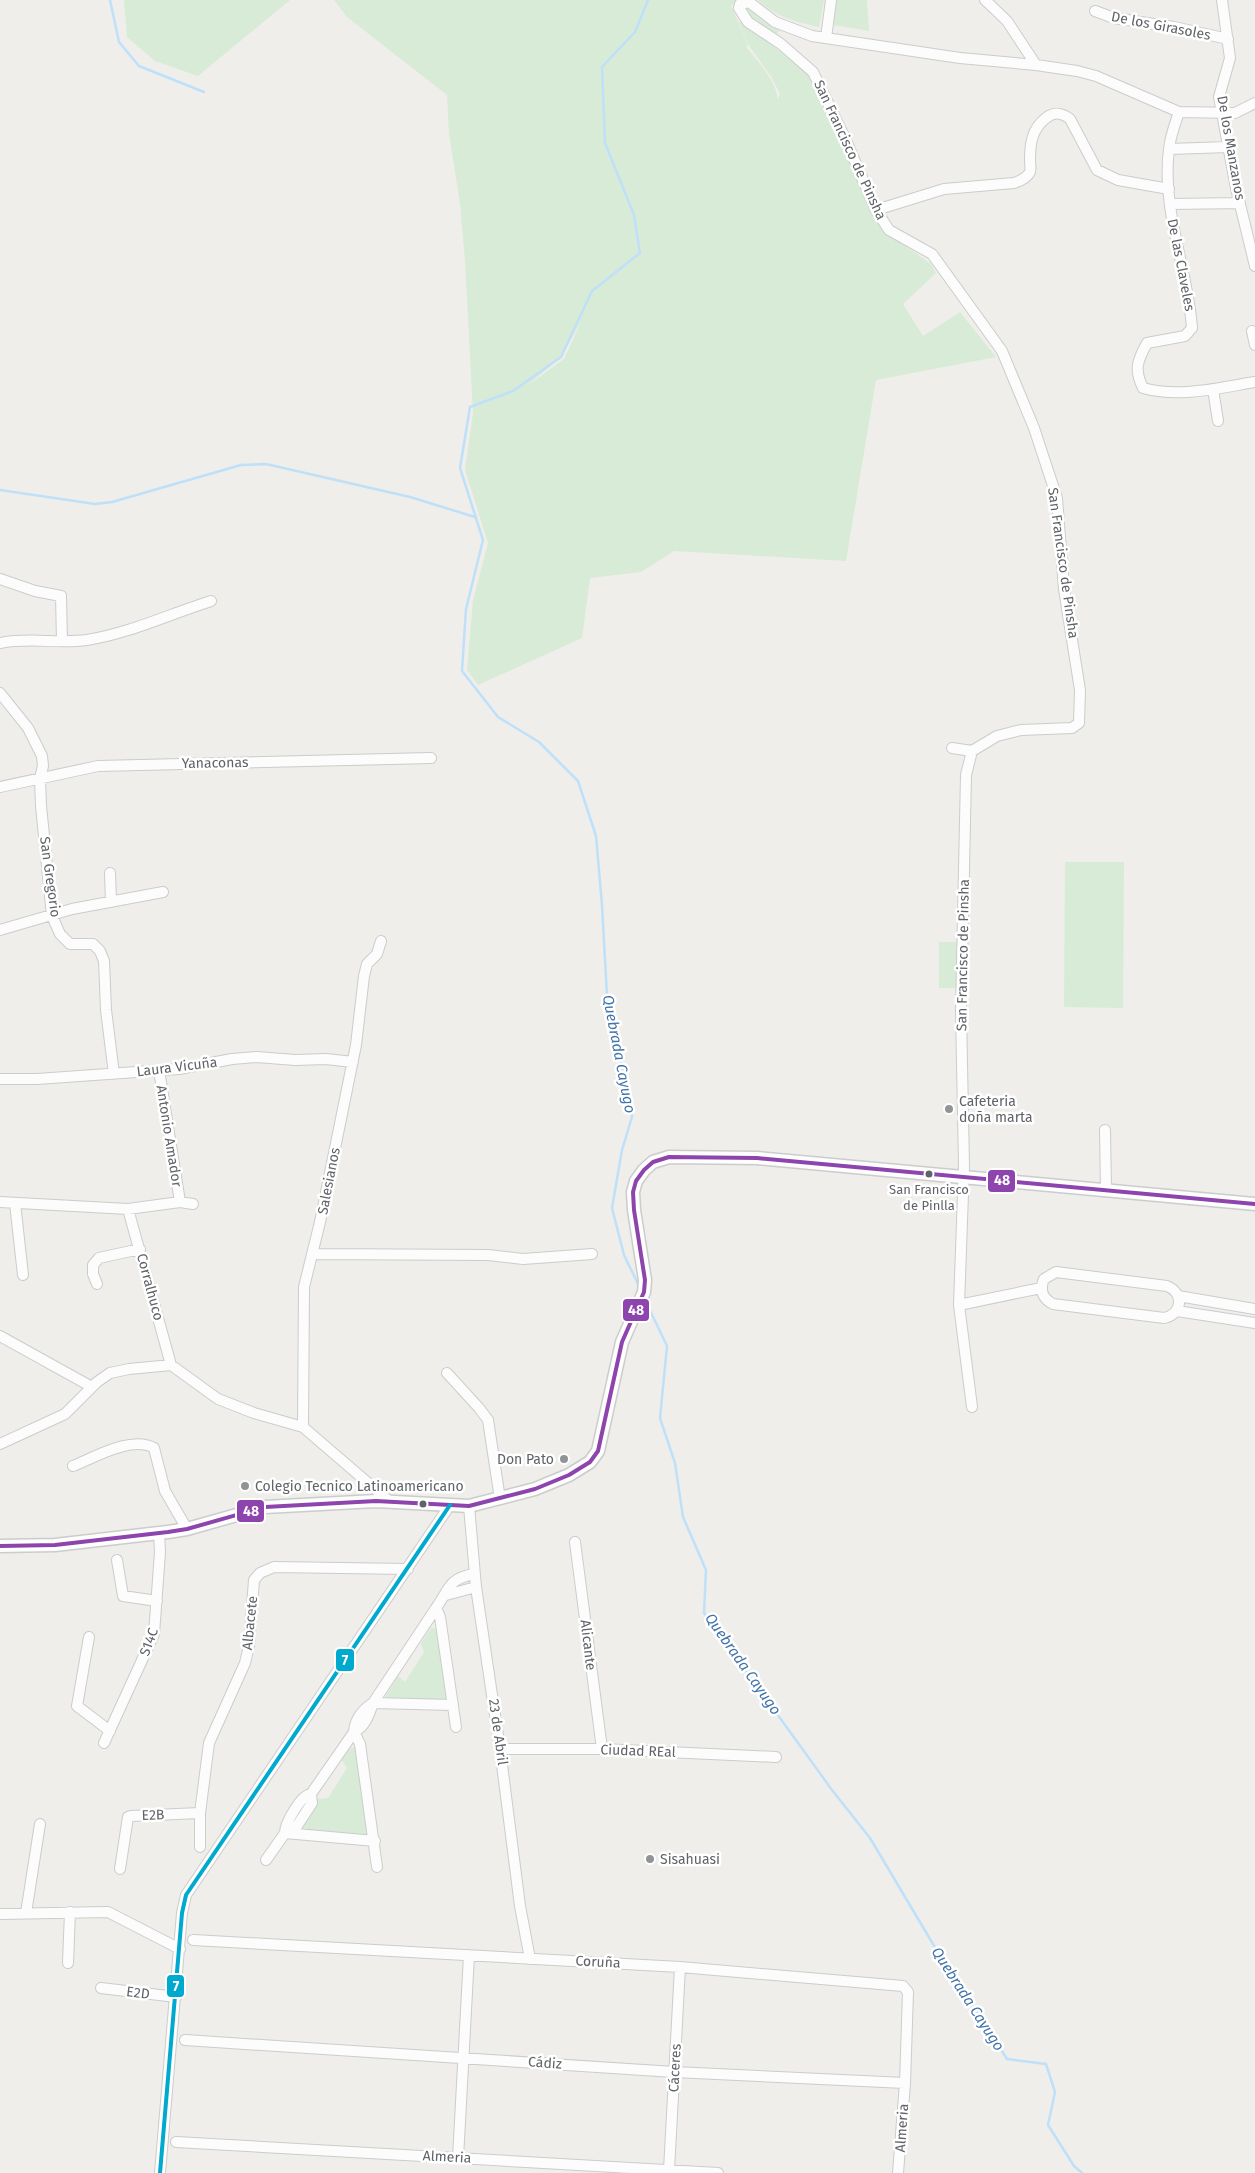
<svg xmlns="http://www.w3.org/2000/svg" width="1255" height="2173" font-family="'Fira Sans',sans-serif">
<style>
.green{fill:#d8ebd6;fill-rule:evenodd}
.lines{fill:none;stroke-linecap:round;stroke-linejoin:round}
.stream{stroke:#bfe0f9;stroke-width:2.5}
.minor-casing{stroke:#cbcccc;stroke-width:12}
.tertiary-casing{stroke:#cbcccc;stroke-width:15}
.minor{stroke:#fdfcfc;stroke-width:10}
.tertiary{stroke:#fdfcfc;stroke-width:12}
.bus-1-casing{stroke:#fff;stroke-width:8}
.bus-2-casing{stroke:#fff;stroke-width:8}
.bus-1{stroke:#8e44ad;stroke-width:4}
.bus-2{stroke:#00a9ce;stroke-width:4}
.poi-dot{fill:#919496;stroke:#fff;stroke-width:2}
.bus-dot{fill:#5f6368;stroke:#fff;stroke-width:2}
.labels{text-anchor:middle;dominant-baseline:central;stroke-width:5;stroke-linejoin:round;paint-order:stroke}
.bus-label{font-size:13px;fill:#5f6368;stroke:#fff}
.street-label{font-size:14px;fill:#5f6368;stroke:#fff}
.poi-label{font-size:14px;fill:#5f6368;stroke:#fff;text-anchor:start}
.water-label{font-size:15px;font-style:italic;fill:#4174aa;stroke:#fff}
.line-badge{stroke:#fff;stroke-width:2}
.badge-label{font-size:14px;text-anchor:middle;font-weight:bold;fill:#fff}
</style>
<rect width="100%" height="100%" fill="#efeeea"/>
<path class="green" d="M124,0H290L198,76L155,61L127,37Z
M334,0H751L731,5L748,45L746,47C756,59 779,84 777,100L780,94L772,78L748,44L739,22L741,20L809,75L887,233L931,264L936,273L903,304L923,336L960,312L996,357L876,380L846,561L674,551L641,572L590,578L582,638L478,685L467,670L473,600L488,543L465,470L473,413L465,261L460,203L449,134L447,95L347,17ZM582,320L564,359L526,387L561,357Z
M758,0H824L819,27C795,22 776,17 758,0Z
M836,0H867L869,31L833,25Z
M746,6L780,29L775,38L758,26L744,8Z
M1065,862H1124L1123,1008L1064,1007Z
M939,942H957V988H939Z
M432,1627L438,1631L447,1701H383L398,1676L405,1682L424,1652L421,1643Z
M354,1747L357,1750L371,1839L296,1837L314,1807L316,1799L328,1798L347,1768L342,1760L350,1749Z"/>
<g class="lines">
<path class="stream" d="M110,0L119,42L139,66L204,92
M0,490L95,504L112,502L241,465L266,464L410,497L475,517
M639,1286L624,1255L612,1208L622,1150L632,1117L621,1060L608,1014L602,905L596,836L578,781L539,742L498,717L462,671L466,609L483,540L460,468L470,407L513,391L561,357L592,291L640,253L634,215L605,143L602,67L635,32L648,0
M645,1300L667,1346L660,1418L675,1463L683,1517L706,1570L704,1613L832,1790L870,1838L955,1981L980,2016L1007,2059L1046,2064L1055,2092L1048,2125L1074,2166L1082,2173"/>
<g class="minor-casing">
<path id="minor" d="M985,0L1007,21L1036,65
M1222,0L1230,58L1219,97L1236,188L1255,266
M1095,11L1114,18L1174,27L1228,39
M826,38L831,0
M1179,112C1175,124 1170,137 1169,149C1161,210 1188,269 1192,328L1185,336L1147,343C1137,361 1134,370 1143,388C1178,398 1219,388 1255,382
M1169,149L1229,147
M1171,204L1240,203
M876,210L944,189L1014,183C1020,181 1027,178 1030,172C1031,169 1030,163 1030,160C1030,143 1032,129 1046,118C1055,111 1062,113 1070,119L1097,170L1118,180L1169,189
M1252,331L1255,345
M1213,389L1218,421
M0,579L35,591L61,596L62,641
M0,643C29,637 58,644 87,640C130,633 170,614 211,601
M0,693L28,728L42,756L43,766L40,778L41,806L52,916L60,934L70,944H93L100,951L104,961L106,1010L114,1074
M952,748L972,751
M0,787L98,766L431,758
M110,873L111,902
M0,930L72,909L163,892
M159,1070L180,1202
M0,1079H37L179,1069L232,1059L257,1057L295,1060L326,1059L353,1062
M1105,1130L1106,1189
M0,1202L128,1209L180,1202L193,1204
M15,1203L23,1275
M128,1209L171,1365
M312,1254L488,1255L523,1259L592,1254
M1056,1272L1167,1286C1184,1293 1183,1314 1164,1318L1053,1304C1043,1299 1039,1290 1044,1279Z
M97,1284L93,1274V1265L99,1258L140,1249
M1178,1296L1255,1309
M959,1305L1041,1288
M1177,1311L1255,1323
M0,1336L92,1387
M447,1373L479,1408L488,1420L500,1499
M972,1407L959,1305L964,1166L961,1011L966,775L972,751L997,736L1021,730L1072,728L1079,723L1080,690L1064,589L1057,498L1034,428L1002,351L932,254L889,230L876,210L844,136L813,72L781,44L748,22L739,8L740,4L749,2L775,22L812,36L960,58L1036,65L1077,71L1096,76L1179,112L1235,113L1255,103
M303,1427L304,1287L320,1222L356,1045L364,976L367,964L377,954L381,941
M0,1444L65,1414L97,1382L110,1373L129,1369L171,1365L218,1399L254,1413L303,1427L389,1501
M73,1466C93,1458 132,1435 154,1448L165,1491L187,1529
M469,1506L476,1587L500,1749L520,1906L530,1959
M575,1542L602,1749
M117,1560L123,1596L157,1601
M446,1595L476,1587
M89,1637L77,1706L110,1731
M456,1727L440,1617L436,1608C450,1588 448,1579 474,1574
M354,1732C365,1727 369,1715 373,1703L436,1608
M354,1732L360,1744L377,1867
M104,1743L154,1634L160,1552L159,1533
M500,1749H602L776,1757
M285,1833C285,1823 301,1795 311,1794L354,1732C355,1719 362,1710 373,1703L453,1705
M285,1833L375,1841
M200,1847V1813L209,1743L245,1663L249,1646L254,1580L260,1573L274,1567L408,1569
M266,1860L285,1833L295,1829L312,1803L311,1794
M120,1869L128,1817L131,1816L200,1813
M26,1913L40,1824
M0,1914L108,1912L180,1949
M193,1940L680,1967L903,1986L908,1992L905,2083L898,2173
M68,1963L70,1912
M101,1988L176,1997
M185,2040L674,2072L905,2083
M176,2142L718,2173
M458,2158L469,1955
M669,2170L680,1967
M160,2173L182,1913L186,1895L450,1505"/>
</g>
<g class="tertiary-casing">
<path id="tertiary" d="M0,1546L55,1545L168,1532L187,1529L265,1507L376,1501L469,1506L535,1489L569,1475L590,1462L598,1451L622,1342L644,1292L645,1280L634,1210L633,1192L636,1181L644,1170L653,1162L669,1157L757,1158L1255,1204"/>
</g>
<use href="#minor" class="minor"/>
<use href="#tertiary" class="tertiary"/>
<g class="bus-1-casing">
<path id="bus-1" d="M0,1546L55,1545L168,1532L187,1529L265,1507L376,1501L469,1506L535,1489L569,1475L590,1462L598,1451L622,1342L644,1292L645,1280L634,1210L633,1192L636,1181L644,1170L653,1162L669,1157L757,1158L1255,1204"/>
</g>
<g class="bus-2-casing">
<path id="bus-2" d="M160,2173L182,1913L186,1895L450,1505"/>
</g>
<use href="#bus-1" class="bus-1"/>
<use href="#bus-2" class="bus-2"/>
</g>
<g class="poi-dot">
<circle cx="949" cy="1109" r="5"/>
<circle cx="564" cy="1459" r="5"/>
<circle cx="245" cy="1486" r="5"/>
<circle cx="650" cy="1859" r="5"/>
</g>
<g class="bus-dot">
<circle cx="929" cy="1174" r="4.5"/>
<circle cx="423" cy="1504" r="4.5"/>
</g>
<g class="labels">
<g class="bus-label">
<text x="929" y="1189">San Francisco<tspan x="929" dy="16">de Pinlla</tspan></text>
</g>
<g class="street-label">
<text transform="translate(1161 26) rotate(11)">De los Girasoles</text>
<text transform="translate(1231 148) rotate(80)">De los Manzanos</text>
<text transform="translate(850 150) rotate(65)">San Francisco de Pinsha</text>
<text transform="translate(1181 265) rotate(79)">De las Claveles</text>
<text transform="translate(1063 563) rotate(82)">San Francisco de Pinsha</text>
<text transform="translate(215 763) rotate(-1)">Yanaconas</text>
<text transform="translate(50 877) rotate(82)">San Gregorio</text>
<text transform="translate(963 955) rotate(-89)">San Francisco de Pinsha</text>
<text transform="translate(177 1067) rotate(-7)">Laura Vicuña</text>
<text transform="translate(169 1136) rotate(81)">Antonio Amador</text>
<text transform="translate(329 1181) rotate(-79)">Salesianos</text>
<text transform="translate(150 1287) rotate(75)">Corralhuco</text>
<text transform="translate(250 1623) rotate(-84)">Albacete</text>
<text transform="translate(149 1642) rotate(-70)">S14C</text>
<text transform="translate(588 1645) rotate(83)">Alicante</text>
<text transform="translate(498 1732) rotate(82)">23 de Abril</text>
<text transform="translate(638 1751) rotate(2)">Ciudad REal</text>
<text transform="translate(153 1815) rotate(-2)">E2B</text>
<text transform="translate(598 1962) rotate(3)">Coruña</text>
<text transform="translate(138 1993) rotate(7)">E2D</text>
<text transform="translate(545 2063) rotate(4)">Cádiz</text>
<text transform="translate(675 2068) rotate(-87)">Cáceres</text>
<text transform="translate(902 2128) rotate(-86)">Almeria</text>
<text transform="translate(447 2157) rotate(3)">Almeria</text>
</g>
<g class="poi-label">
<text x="959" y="1101">Cafeteria<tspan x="959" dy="16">doña marta</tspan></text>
<text x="554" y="1459" text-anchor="end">Don Pato</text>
<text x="255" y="1486">Colegio Tecnico Latinoamericano</text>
<text x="660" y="1859">Sisahuasi</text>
</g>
<g class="water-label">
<text transform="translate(619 1054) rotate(79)">Quebrada Cayugo</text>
<text transform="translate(743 1664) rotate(55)">Quebrada Cayugo</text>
<text transform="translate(968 1999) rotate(57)">Quebrada Cayugo</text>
</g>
</g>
<g class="line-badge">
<rect x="987" y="1169" width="29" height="24" rx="5" fill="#8e44ad"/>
<rect x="622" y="1298" width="28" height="24" rx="5" fill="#8e44ad"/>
<rect x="236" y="1499" width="29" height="24" rx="5" fill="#8e44ad"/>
<rect x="335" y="1648" width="20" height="24" rx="5" fill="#00a9ce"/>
<rect x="166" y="1974" width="19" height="24" rx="5" fill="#00a9ce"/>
</g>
<g class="badge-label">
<text x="1002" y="1185">48</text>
<text x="636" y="1315">48</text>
<text x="251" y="1516">48</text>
<text x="345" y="1665">7</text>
<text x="176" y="1991">7</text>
</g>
</svg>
